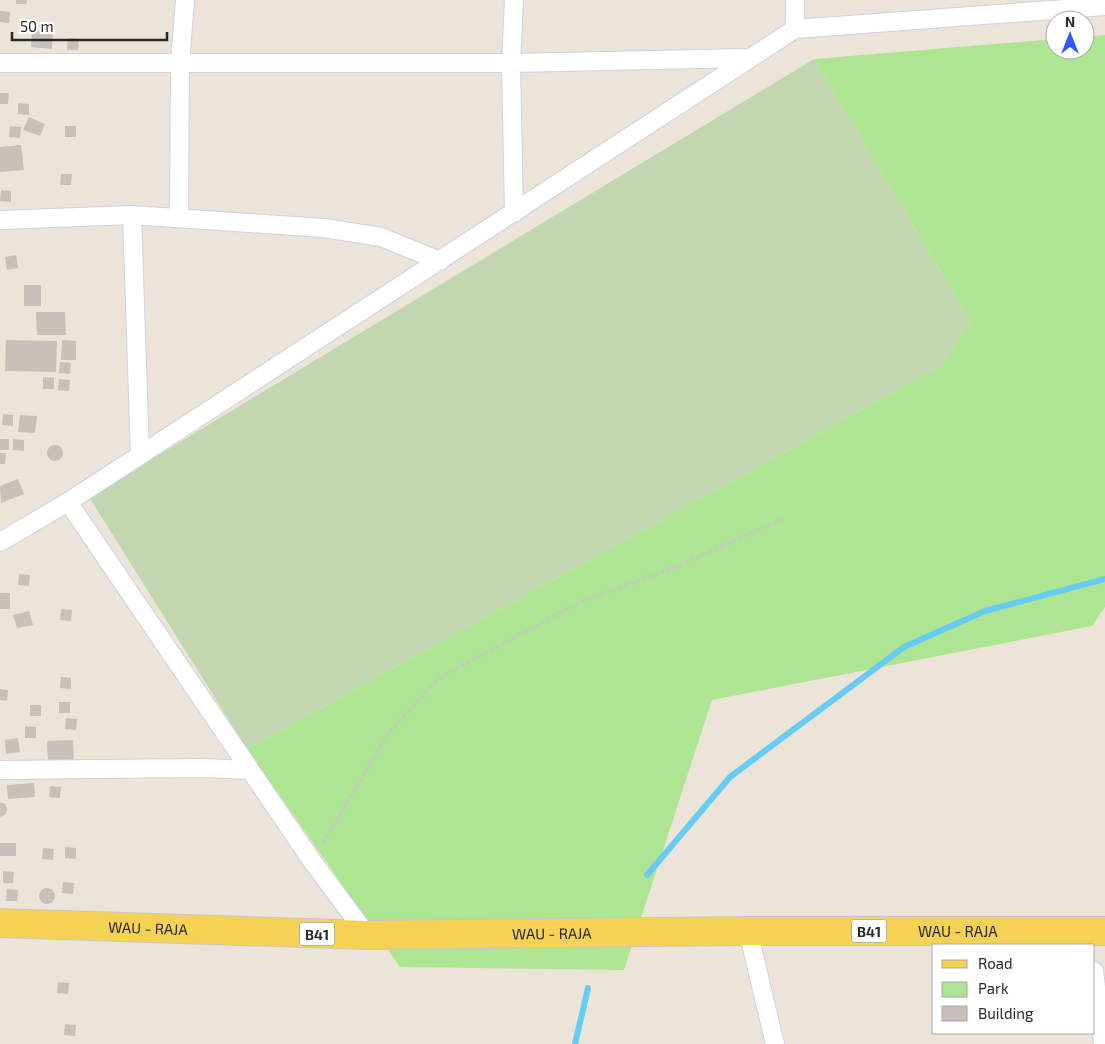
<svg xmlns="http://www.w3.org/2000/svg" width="1105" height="1044" font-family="'Exo 2',sans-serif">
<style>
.green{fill:#aee592}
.cemetery{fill:#c2d6af}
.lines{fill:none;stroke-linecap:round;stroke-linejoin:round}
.stream{stroke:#66ccf3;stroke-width:6}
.building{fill:#c7c1b9}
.minor-casing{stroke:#ced2e2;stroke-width:20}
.primary-casing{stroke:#c7c7c7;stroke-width:30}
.path{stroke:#c7c7c7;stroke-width:3;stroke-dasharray:4 2.5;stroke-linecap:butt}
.minor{stroke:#fff;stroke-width:18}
.primary{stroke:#f6d254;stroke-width:28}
.labels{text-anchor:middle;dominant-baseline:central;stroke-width:5;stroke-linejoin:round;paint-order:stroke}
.shield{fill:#fff;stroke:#686868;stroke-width:1}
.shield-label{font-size:14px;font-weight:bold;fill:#282828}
.street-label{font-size:15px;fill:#282828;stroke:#fff}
</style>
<rect width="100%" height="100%" fill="#ece4d9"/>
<path class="green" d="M1105,35V607L1092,626L712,700L624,970L400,967L247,749L941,366L970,321L814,59L1055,39V50H1085V37Z"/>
<path class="cemetery" d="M814,59L970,321L941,366L247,749L89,497Z"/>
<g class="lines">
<path class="stream" d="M647,875L730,777L904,647L985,611L1105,579
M575,1044L588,988"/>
</g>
<path class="building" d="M16,0H27L26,4H16Z
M0,11L10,12L9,23L0,22Z
M32,31L53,32L52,49L31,47Z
M68,38L79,39L78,50H67Z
M0,93H9L8,104H0Z
M18,103L29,104V115L18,114Z
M29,117L45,124L40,136L23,130Z
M10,126L21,127L20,138L9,137Z
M65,126H76V137H65Z
M21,145L24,170L0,172V147Z
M61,174H72L71,185H60Z
M1,190L11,191V202L0,201Z
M16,255L18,268L7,270L5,257Z
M24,285H41V306H24Z
M36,312H65L66,335H37Z
M6,340L57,341L56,372L5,371Z
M62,340L76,341V360H61Z
M60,362L71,363L70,374L59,373Z
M43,377L54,378V389H43Z
M59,379L70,380L69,391L58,390Z
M3,414L13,415V426L2,425Z
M20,415L37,416L35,433L18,432Z
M0,439H9V450H0Z
M13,439L24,440V451L13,450Z
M47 453a8 8 0 1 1 16 0a8 8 0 1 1-16 0Z
M0,453H6L5,464H0Z
M18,479L24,494L1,503L0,486Z
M19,574L30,575L29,586L18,585Z
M0,593H10V609H0Z
M61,609L72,610L71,621L60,620Z
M29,611L33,625L17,628L13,615Z
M61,677L71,678V689L60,688Z
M0,689L8,690L7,701L0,700Z
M59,702H70V713H59Z
M30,705H41V716H30Z
M66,718L77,719L76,730L65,729Z
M25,726L36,727V738H25Z
M18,738L20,752L6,754L5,740Z
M73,740L74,763L48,764L47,741Z
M34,783L35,797L8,799L7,785Z
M50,786L61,787L60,798L49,797Z
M0,802L5,804L7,808L6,814L0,817Z
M0,843H16V856H0Z
M65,847L76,848V859L65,858Z
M43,848L54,849L53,860L42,859Z
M3,871L14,872L13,883H3Z
M63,882L74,883L73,894L62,893Z
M39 896a8 8 0 1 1 16 0a8 8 0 1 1-16 0Z
M7,889L18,890L17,901H6Z
M58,982L69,983L68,994L57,993Z
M65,1024L76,1025L75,1036L64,1035Z"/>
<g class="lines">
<g class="minor-casing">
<path id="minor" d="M795,29V0
M0,63H511L749,58
M514,213L511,63L514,0
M132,215L140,455
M179,218L180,63L185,0
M0,220L132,215L324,228L381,237L440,261
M0,542L68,502
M0,770L201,768L250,770
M748,931L775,1044
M367,935L312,861L68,502L795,29L1105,6
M1094,971L1103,1044"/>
</g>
<g class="primary-casing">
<g id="primary">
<path id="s1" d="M0,923L367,935L748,931H1105"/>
</g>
</g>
<path class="path" d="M323,843L388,734L439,678L584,600L676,567L782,519"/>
<use href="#minor" class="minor"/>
<use href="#primary" class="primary"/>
</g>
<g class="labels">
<g class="shield">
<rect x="851.5" y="919.5" width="35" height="23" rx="4"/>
<rect x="299.5" y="922.5" width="35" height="23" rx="4"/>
</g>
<g class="shield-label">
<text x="869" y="931">B41</text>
<text x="317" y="934">B41</text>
</g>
<g class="street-label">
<text stroke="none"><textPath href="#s1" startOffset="148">WAU - RAJA</textPath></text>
<text stroke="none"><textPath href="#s1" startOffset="958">WAU - RAJA</textPath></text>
<text stroke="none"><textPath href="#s1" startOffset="552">WAU - RAJA</textPath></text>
</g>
</g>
<rect x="932" y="944" width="162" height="90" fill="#ffffff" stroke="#a9a9a9"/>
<rect x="942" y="960" width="25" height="8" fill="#f6d254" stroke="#a9a9a9"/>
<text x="978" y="969" font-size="15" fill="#282828">Road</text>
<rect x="942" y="982" width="25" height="15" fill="#aee592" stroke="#a9a9a9"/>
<text x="978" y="994" font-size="15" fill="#282828">Park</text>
<rect x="942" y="1006" width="25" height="15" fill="#c7c1b9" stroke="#a9a9a9"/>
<text x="978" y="1019" font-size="15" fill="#282828">Building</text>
<g transform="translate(1070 35)"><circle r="24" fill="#ffffff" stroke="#a9a9a9"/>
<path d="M0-4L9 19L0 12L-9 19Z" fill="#3356ff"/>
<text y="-8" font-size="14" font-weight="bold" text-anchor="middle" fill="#282828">N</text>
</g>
<path d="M12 32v8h155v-8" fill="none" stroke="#282828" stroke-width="2.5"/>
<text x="20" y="32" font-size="15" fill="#282828" stroke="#ffffff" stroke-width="4" paint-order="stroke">50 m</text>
</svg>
